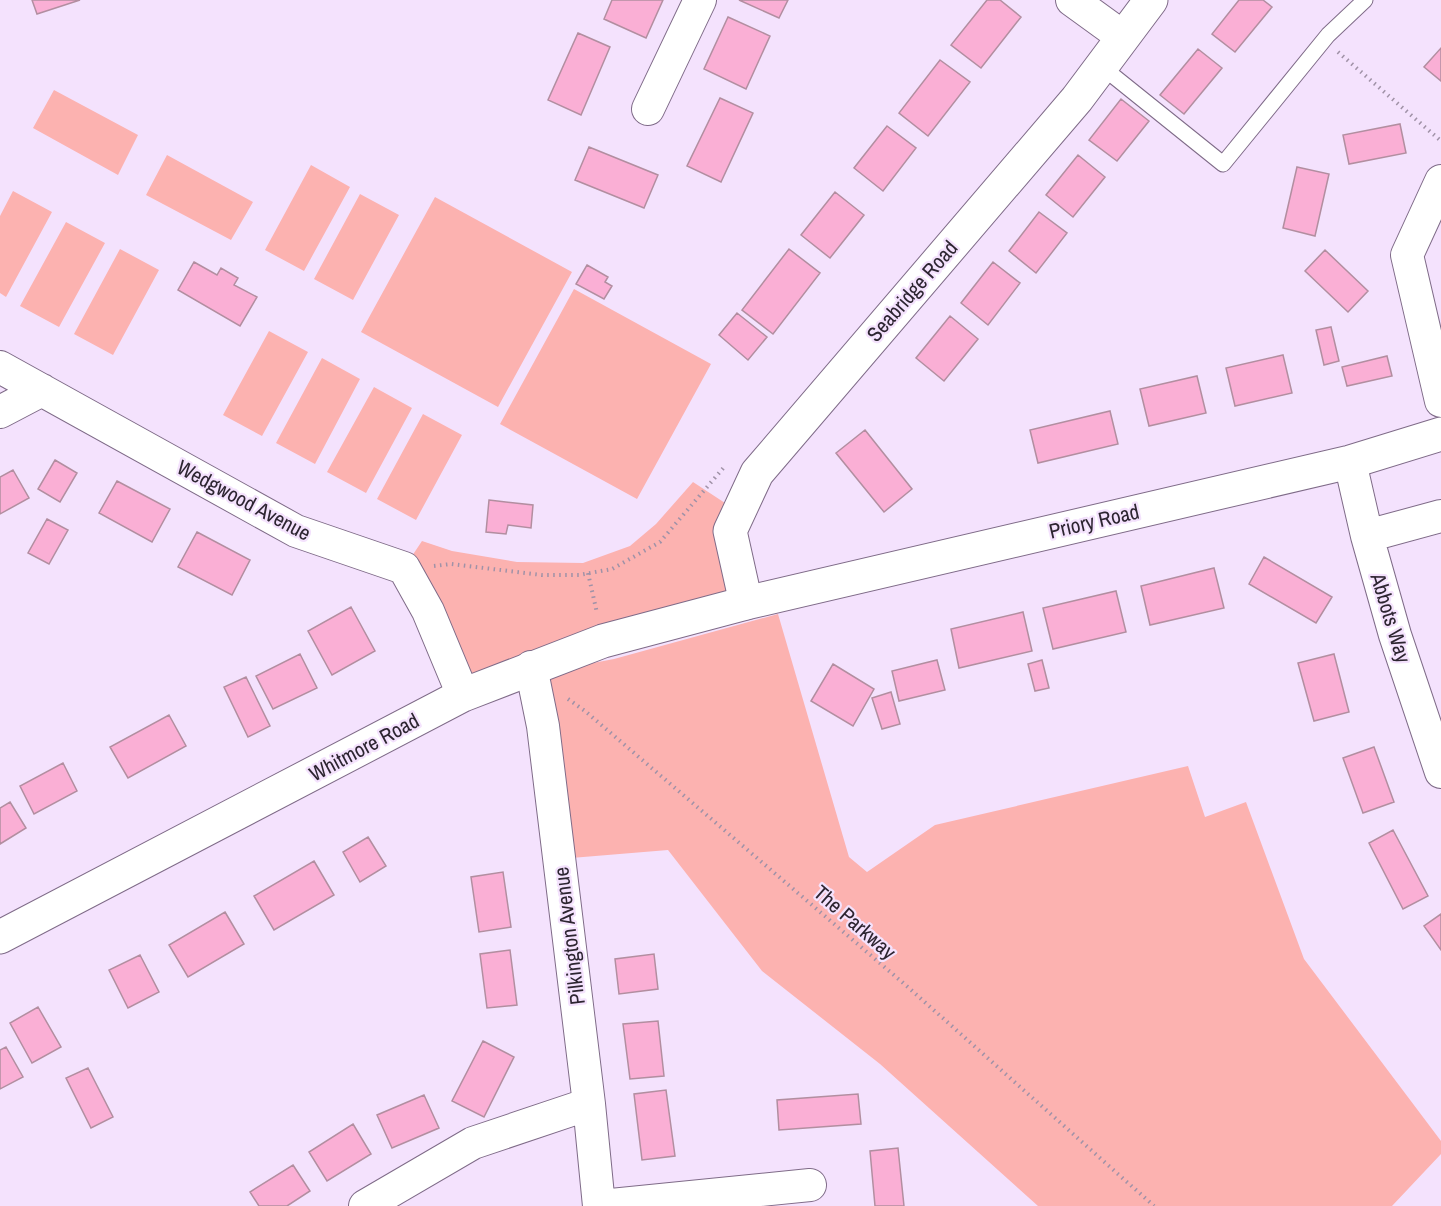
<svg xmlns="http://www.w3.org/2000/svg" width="1441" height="1206" font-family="'Archivo Narrow',sans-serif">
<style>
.green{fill:#fcb2b0}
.building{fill:#faafd5;stroke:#b28ea0;stroke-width:1.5}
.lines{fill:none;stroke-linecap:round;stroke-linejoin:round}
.service-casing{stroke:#7f6b88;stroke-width:17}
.minor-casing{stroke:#7f6b88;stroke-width:34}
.secondary-casing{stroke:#7f6b88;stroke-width:35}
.trunk-casing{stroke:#7f6b88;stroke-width:35}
.path{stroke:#a092a7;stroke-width:4;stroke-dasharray:1.5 4.5;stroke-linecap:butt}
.service{stroke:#fff;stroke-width:15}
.minor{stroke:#fff;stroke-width:32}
.secondary{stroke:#fff;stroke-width:33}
.trunk{stroke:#fff;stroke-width:33}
.labels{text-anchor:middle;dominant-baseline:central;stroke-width:4.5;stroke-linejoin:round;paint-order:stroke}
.street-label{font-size:21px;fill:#2d2531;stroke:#f4e2fd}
</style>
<rect width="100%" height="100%" fill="#f4e2fd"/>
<path class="green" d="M54,90L138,135L118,175L33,128Z
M167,155L253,202L231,240L146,195Z
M311,165L350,187L304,271L265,250Z
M13,191L52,212L6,297L0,293V216Z
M360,194L399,215L353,300L314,279Z
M435,197L572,272L498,407L361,332Z
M66,222L105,243L59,327L20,306Z
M120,249L159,270L113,355L74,334Z
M574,289L711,364L637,499L500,424Z
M269,331L308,352L262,436L223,415Z
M322,358L360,379L315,464L276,443Z
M374,387L412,408L366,493L327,472Z
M423,414L462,435L416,520L377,499Z
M693,482L725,503L746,603L463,695L404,568L422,541L452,551L517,562L583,563L630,546L656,524Z
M778,614L849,857L867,872L935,825L1188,766L1205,817L1246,802L1304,959L1441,1141V1154L1392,1206H1038L880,1064L762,971L668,850L559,859L546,684L557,674L593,663L614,659Z"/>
<path class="building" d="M32,0H80L37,14Z
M612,0H663L646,38L604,19Z
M739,0H788L779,18Z
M987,0H1000L1021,17L981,68L951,45Z
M1239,0H1263L1272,7L1235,52L1212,34Z
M728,17L770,36L746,89L704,69Z
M578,33L610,47L581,115L548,100Z
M1441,48V81L1424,67Z
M1198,49L1222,68L1184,114L1160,95Z
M940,60L970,82L928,136L899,113Z
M720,98L753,113L721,182L687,166Z
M1121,99L1149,121L1117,161L1089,140Z
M1400,124L1406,153L1349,164L1343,135Z
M887,126L916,148L883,191L854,168Z
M589,147L658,175L644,208L575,180Z
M1078,155L1105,177L1073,217L1046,195Z
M1297,167L1329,174L1315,236L1283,228Z
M835,192L864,215L830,258L801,235Z
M1039,212L1067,233L1036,273L1009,251Z
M789,249L820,273L773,334L742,310Z
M1325,250L1368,291L1348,312L1305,271Z
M194,262L217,275L221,268L238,278L234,285L257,297L240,326L178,290Z
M993,262L1020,283L988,325L961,303Z
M587,265L608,277L605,282L612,286L604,299L576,284Z
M737,313L767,337L748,360L719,335Z
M950,316L978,339L944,381L916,358Z
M1331,327L1339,361L1324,365L1316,330Z
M1283,355L1292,393L1235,406L1226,368Z
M1387,356L1392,376L1347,386L1342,367Z
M1197,376L1206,413L1149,426L1140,389Z
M1110,411L1118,444L1038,463L1030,430Z
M865,430L912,489L884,512L836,453Z
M55,460L77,473L60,502L38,489Z
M13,470L29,498L0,514V477Z
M117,481L170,509L152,542L99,513Z
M489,500L533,505L531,528L508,525L506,534L486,532Z
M47,519L68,530L49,564L28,553Z
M197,532L250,560L232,595L178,567Z
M1264,557L1332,597L1316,623L1249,584Z
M1214,568L1224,608L1150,625L1141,586Z
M1116,591L1126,632L1053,649L1043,608Z
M351,607L375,651L332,675L308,631Z
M1023,612L1032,651L959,668L951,629Z
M300,654L317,688L273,709L256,676Z
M1334,654L1349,712L1314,721L1298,663Z
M937,660L945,690L899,701L892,671Z
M1042,660L1049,688L1035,691L1028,664Z
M833,664L874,689L853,726L811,701Z
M246,677L270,726L248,737L224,687Z
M891,692L900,724L882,729L872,698Z
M169,715L186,746L128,778L110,747Z
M1374,747L1394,802L1363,813L1343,758Z
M63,763L77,791L34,814L20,786Z
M10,802L26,828L0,844V808Z
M1393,830L1428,896L1403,909L1369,843Z
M368,837L386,866L360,882L343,852Z
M314,861L334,895L274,930L254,896Z
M503,872L511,927L479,932L471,877Z
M225,912L244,944L188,977L169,945Z
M1441,914V950L1424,926Z
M510,950L517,1005L487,1008L480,954Z
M654,954L658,989L619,994L615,959Z
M140,955L159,992L128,1008L109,970Z
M38,1007L61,1047L32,1063L10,1023Z
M658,1021L664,1076L630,1079L623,1024Z
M483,1041L514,1057L484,1117L452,1101Z
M6,1047L23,1077L0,1089V1050Z
M88,1068L113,1117L91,1128L66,1078Z
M666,1090L675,1156L642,1160L634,1094Z
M858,1094L861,1124L779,1130L777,1100Z
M424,1095L439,1128L392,1148L377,1115Z
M353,1124L371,1154L327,1181L309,1152Z
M898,1148L904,1206H875L870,1151Z
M293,1165L310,1191L287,1206H259L250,1192Z"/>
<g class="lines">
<g class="service-casing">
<path id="service" d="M1101,66L1223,164L1328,35L1365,0"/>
</g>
<g class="minor-casing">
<path id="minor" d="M1072,0L1123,37
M648,109L700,0
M1441,181L1407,255L1441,401
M0,367L296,531L404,568L428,611L463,695
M0,412L42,390
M1350,462L1367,536L1395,635L1441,772
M1367,536L1441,516
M531,667L543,726L589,1104L599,1206
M365,1206L473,1143L589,1104
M601,1206L810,1185"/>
</g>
<g class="secondary-casing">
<path id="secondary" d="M746,603L730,531L757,473L1077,99L1151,0"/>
</g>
<g class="trunk-casing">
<path id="trunk" d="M0,937L463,695L603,641L746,603L1350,462L1441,434"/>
</g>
<path class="path" d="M1338,52L1441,141
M434,566L451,564L542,575H579L612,569L660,542L725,466
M588,573L597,613
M568,699L585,711L909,988L1154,1206"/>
<use href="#service" class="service"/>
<use href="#minor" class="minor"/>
<use href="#secondary" class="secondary"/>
<use href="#trunk" class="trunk"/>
</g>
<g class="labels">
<g class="street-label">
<text transform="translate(912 291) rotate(-49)">Seabridge Road</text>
<text transform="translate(244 500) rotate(28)">Wedgwood Avenue</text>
<text transform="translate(1094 521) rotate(-13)">Priory Road</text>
<text transform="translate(1391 618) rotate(73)">Abbots Way</text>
<text transform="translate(364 747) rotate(-28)">Whitmore Road</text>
<text transform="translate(855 922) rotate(41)">The Parkway</text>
<text transform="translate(569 936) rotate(-97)">Pilkington Avenue</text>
</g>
</g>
</svg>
